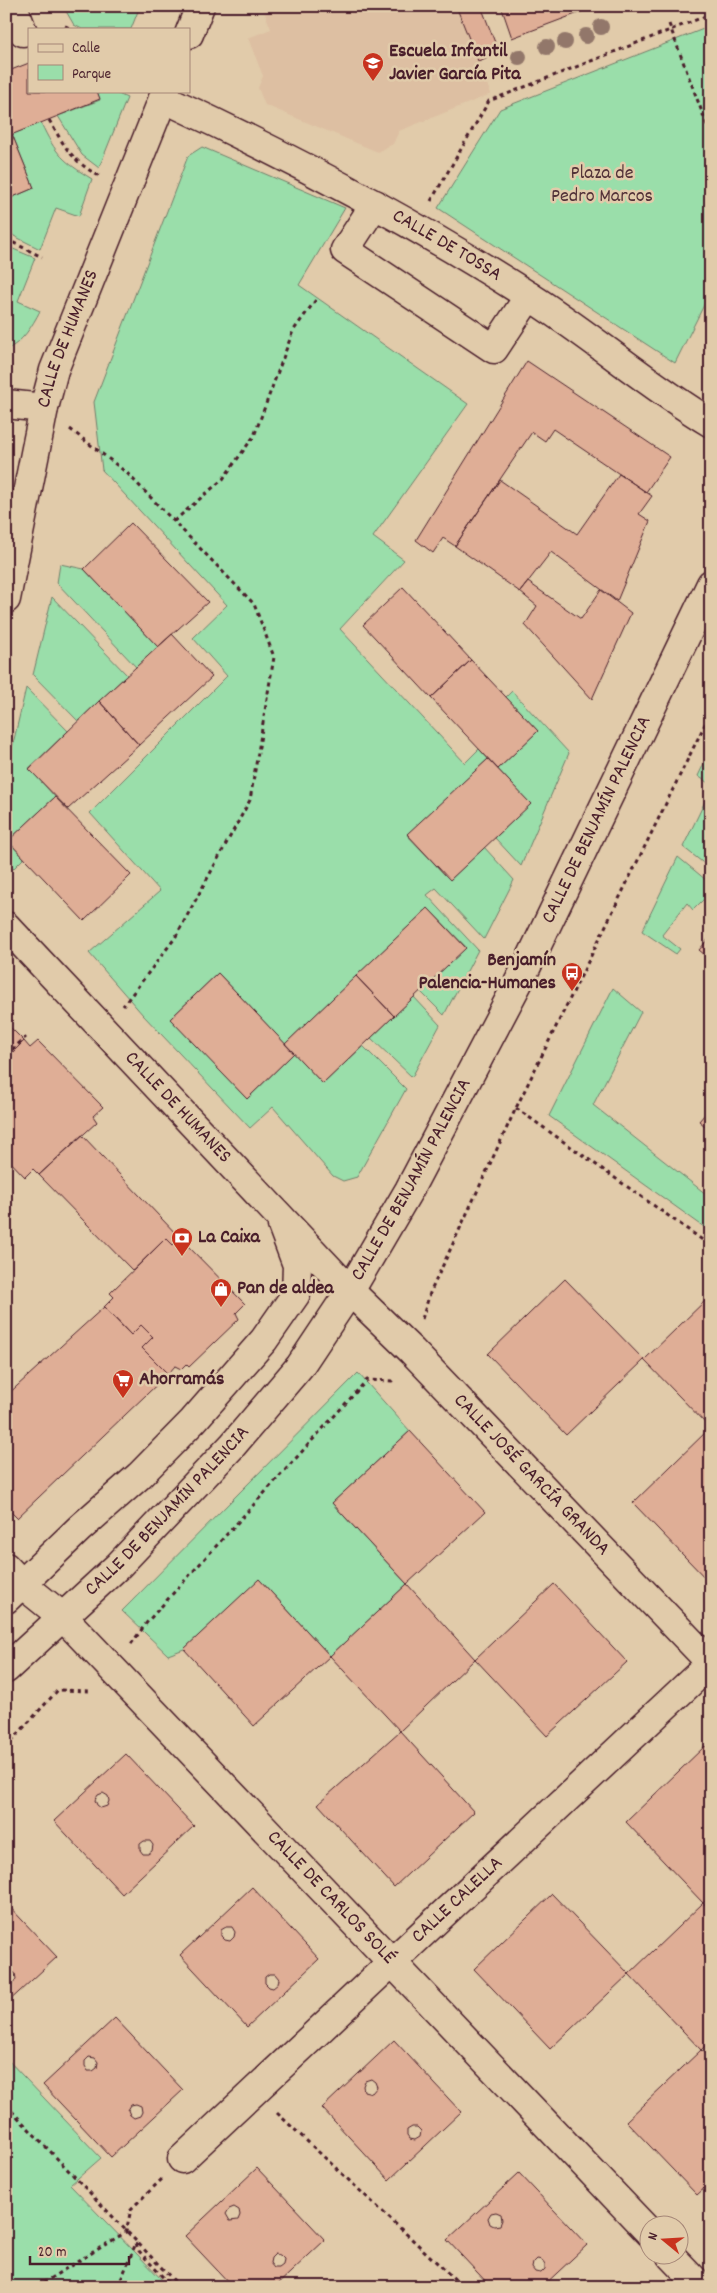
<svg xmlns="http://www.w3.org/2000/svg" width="717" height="2293" font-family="Dekko,sans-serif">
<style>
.built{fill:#ddbfa2}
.green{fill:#9adeaa;stroke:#727e6a}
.building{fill:#dfae96;stroke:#4a1f2b;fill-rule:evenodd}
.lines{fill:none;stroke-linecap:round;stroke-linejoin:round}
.minor-casing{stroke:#4a1f2b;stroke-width:31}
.path{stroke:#4a1f2b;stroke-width:3;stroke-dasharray:4 4;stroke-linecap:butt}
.minor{stroke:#e1cbaa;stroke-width:28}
.tree{fill:#92776b}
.labels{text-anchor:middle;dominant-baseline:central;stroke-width:5;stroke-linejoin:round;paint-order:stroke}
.poi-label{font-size:20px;font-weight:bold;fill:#4a1f2b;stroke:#e1cbaa;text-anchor:start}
.park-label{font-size:20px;fill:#523238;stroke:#e1cbaa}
.street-label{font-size:20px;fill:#4a1f2b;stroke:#e1cbaa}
</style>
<rect width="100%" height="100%" fill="#e1cbaa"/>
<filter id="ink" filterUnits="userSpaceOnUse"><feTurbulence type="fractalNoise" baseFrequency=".02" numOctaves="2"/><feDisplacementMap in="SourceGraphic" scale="10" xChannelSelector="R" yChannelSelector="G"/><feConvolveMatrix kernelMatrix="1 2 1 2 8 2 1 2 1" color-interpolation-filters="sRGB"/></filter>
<g filter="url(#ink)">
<path class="built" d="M262,6H456L491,94L399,131L393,144L378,152L265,105L258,88L263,76L248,38L271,29Z"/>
<path class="green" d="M63,6H140L131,29H82L74,25Z
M711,26V291L675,363L438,208L500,109Z
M97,91H112L127,98L99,168L82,155L58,116L100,100Z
M41,123C56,155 63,161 92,179L79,216L56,208L40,249L14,236L6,227V200L34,188L12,134Z
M202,147L345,208L299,285L468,404L373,537L404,560L340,629L465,763L479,749L488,759L407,835L450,880L484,847L514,880L484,939L436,888L427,895L478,950L444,1015L420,991L466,947L428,908L285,1044L218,973L171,1018L247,1099L294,1053L323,1084L363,1046L406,1089L357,1177L343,1181L333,1176L273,1107L250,1128L143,1015L89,953L160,891L90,813L227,676L193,638L227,605L102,470L94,402L188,156Z
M6,246L35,258L18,301L40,311C32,326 23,342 6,350Z
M60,564L84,569L158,647L136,667L57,583Z
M52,597L127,675L78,721L33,675Z
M26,688L68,731L29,768L55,797L8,841L24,858L12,870L6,863V774Z
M512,691L569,753L521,866L495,838L530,804L498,769L538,731L506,697Z
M711,749V785L698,776Z
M711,789V869L683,847Z
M678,857L711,884V892L693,910L687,903L662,935L680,949L676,954L642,931Z
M613,988L641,1012L593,1105L711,1198V1232L549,1116Z
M414,997L440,1025L412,1077L371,1038Z
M358,1373L410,1431L332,1503L407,1584L330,1656L260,1580L184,1649L168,1655L122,1611Z
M6,2058L101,2158L70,2185L169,2287H6Z"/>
<path class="building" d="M456,6H481L499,53L478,61Z
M501,6H597L512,38Z
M29,63V91H97L100,99L6,137V72Z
M12,134L34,188L6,200V137Z
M527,361L670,457L646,492L553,429L545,441L532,432L455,546L443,538L433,553L416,540Z
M619,474L652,496L639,514L650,521L617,601L551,552L520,592L455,546L500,480L577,534Z
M131,523L208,602L158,647L84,569Z
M528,582L581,619L601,590L631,613L592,699L525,625L537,606L520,592Z
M403,587L471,660L431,698L363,625Z
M172,634L212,677L139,745L99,701Z
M471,660L538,731L498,769L431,698Z
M99,701L139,745L68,809L29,769Z
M488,759L531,804L450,880L407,834Z
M55,797L131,875L84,921L8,841Z
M428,908L466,948L394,1016L356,976Z
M711,936V960L699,950Z
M218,973L294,1053L247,1099L170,1019Z
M356,976L394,1016L323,1084L285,1044Z
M6,1023L24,1041L6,1059Z
M24,1041L30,1048L38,1041L103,1107L93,1116L97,1122L39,1175L33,1169L25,1177L6,1157V1144L10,1140L6,1136V1059Z
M711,1107V1131L699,1121Z
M82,1135L180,1238L173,1245L166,1238L133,1271L39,1175Z
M166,1238L173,1245L180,1238L245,1304L236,1313L239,1319L189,1367L186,1364L181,1369L175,1366L168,1374L142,1348L153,1337L141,1325L131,1335L104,1307L114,1297L110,1293Z
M565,1279L644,1360L566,1435L488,1354Z
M711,1295V1427L710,1428L644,1360Z
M104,1307L131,1335L141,1325L153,1337L142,1348L168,1374L17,1518L6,1507V1396Z
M710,1428L711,1429V1584L633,1503Z
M410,1431L485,1512L407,1584L332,1503Z
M259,1579L330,1656L254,1726L184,1649Z
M407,1584L475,1659L400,1731L330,1656Z
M554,1584L627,1662L547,1736L475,1659Z
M400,1731L474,1812L394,1887L318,1804Z
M705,1746L711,1752V1895L703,1903L626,1822Z
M126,1754L194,1826L122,1894L54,1821ZM103,1793L108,1796L109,1801L107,1806L101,1808L97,1805L95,1800L98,1795ZM144,1841H150L153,1845L152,1851L148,1854H143L140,1850V1844Z
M252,1887L319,1959L247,2027L180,1955ZM226,1927H232L235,1932L234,1937L230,1941L225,1940L221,1936V1930ZM269,1974H275L279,1979L278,1984L273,1988L269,1987L265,1983V1977Z
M552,1894L629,1974L550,2049L474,1969Z
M6,1903L57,1957L6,2004V1984L11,1985L16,1979L15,1973L6,1971Z
M703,1903L711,1911V2040L701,2050L629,1974Z
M115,2018L183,2090L111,2157L43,2085ZM89,2057L95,2058L98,2062L97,2068L93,2071H88L85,2066V2061ZM136,2104L141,2106L142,2112L140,2116L134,2118L130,2115L128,2110L131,2105Z
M394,2040L461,2112L389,2180L322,2108ZM371,2079L375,2082L377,2087L372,2093L364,2091L363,2086L365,2081ZM412,2127H417L421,2131L420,2137L415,2140L410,2139L407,2135V2130Z
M701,2050L711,2060V2182L697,2195L626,2121Z
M257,2168L325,2240L275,2287H233L185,2236ZM234,2207L239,2210L240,2215L238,2220L230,2221L226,2214L229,2209ZM275,2254L280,2255L284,2259L283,2265L279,2268H274L270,2263L271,2258Z
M519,2173L587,2245L542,2287H491L447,2240ZM496,2212L501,2214L502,2220L500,2225L494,2226L490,2224L488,2218L491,2213ZM537,2259L542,2260L545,2264V2269L541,2273L535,2272L532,2268L533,2263Z"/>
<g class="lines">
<g class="minor-casing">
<g id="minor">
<path d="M13,6L23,32"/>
<path d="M189,34L200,6"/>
<path id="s1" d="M163,98C290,157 414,222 532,298C593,337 649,386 711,423"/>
<path d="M375,204L345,250L494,349L529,296"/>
<path d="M6,404L44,408"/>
<path id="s2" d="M6,599L44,408L54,370L166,91"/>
<path id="s3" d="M6,926L350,1291L412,1351L711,1663"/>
<path id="s4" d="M6,1567L22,1584L64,1618L650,2233"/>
<path d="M6,1599L80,1528L139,1476L193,1421L264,1340L296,1294L297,1265L282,1225"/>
<path id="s5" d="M6,1669L119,1565L232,1446L300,1366L350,1291L409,1190L527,966L711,584"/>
<path id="s6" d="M182,2159L711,1663"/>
<path d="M671,2256L701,2287"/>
</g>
</g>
<path class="path" d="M669,24L711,136
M65,26L72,29
M49,120C65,147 71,160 99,176
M431,201L489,101L711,14
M6,239L42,257
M70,429L127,473L254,604L274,657L250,800L175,938L123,1006
M174,521L223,479L254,436L293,331L318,297
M6,1055L26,1037
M516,1108L711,1246
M422,1319L430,1293L516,1108L711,712
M131,1644L148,1621L367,1380L392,1381L394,1378
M6,1747L58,1690L89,1691
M6,2105L180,2287
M277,2113L463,2287
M136,2243L139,2251L172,2287
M36,2287L126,2232L131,2209L162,2179
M118,2287L136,2243"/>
<use href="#minor" class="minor"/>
</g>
<g class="tree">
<circle cx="601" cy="27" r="8"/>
<circle cx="586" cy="36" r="8"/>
<circle cx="565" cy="42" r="8"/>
<circle cx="547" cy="47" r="8"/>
<circle cx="519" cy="57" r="8"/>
</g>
</g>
<defs>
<g id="school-pin" transform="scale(1.125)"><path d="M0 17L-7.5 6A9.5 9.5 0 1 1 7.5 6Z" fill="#c8321e" stroke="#e1cbaa"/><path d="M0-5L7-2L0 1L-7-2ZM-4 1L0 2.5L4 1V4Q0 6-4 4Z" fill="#fff"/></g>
<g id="bus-pin" transform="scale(1.125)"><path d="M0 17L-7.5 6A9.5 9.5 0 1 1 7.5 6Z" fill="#c8321e" stroke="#e1cbaa"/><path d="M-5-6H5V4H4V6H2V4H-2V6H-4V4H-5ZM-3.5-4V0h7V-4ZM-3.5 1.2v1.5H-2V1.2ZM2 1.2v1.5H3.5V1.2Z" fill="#fff"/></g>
<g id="bank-pin" transform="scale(1.125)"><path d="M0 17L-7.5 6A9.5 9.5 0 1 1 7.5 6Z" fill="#c8321e" stroke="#e1cbaa"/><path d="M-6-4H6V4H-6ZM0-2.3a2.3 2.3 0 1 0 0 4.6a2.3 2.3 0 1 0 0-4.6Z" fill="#fff"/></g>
<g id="shop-pin" transform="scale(1.125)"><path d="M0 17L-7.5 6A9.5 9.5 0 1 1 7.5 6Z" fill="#c8321e" stroke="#e1cbaa"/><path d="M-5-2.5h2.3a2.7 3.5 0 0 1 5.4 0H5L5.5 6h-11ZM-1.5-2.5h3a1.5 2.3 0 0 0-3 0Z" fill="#fff"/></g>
<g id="supermarket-pin" transform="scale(1.125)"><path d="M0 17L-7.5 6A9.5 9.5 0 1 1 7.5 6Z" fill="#c8321e" stroke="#e1cbaa"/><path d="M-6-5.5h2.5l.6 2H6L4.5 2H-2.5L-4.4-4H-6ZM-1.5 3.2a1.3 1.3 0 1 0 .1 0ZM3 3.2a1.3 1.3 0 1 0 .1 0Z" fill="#fff"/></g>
</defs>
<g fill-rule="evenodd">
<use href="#school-pin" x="373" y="63"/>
<use href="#bus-pin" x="572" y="973"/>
<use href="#bank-pin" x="182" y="1238"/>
<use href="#shop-pin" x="221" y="1289"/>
<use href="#supermarket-pin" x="123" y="1380"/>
</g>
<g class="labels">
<g class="poi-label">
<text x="389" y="52">Escuela Infantil<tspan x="389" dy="23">Javier García Pita</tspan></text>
<text x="556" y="961" text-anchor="end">Benjamín<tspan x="556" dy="23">Palencia-Humanes</tspan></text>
<text x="198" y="1238">La Caixa</text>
<text x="237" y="1289">Pan de aldea</text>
<text x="139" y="1380">Ahorramás</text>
</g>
<g class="park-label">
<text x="602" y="174">Plaza de<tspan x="602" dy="23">Pedro Marcos</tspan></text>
</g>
<g class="street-label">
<text stroke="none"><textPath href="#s1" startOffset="320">CALLE DE TOSSA</textPath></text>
<text stroke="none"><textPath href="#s2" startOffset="268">CALLE DE HUMANES</textPath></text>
<text stroke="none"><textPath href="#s5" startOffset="1045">CALLE DE BENJAMÍN PALENCIA</textPath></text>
<text stroke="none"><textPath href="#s3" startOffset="250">CALLE DE HUMANES</textPath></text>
<text stroke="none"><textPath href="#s5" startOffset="640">CALLE DE BENJAMÍN PALENCIA</textPath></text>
<text stroke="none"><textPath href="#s3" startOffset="760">CALLE JOSÉ GARCÍA GRANDA</textPath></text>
<text stroke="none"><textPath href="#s5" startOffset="226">CALLE DE BENJAMÍN PALENCIA</textPath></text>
<text stroke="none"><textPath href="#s4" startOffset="464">CALLE DE CARLOS SOLÉ</textPath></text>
<text stroke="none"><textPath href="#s6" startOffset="378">CALLE CALELLA</textPath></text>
</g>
</g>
<rect width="717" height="2293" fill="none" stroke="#e1cbaa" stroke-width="25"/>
<rect x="12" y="12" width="692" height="2268" fill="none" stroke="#4a1f2b" stroke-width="2" filter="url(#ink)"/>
<rect x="28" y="28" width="162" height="65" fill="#e1cbaa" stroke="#a58677"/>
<rect x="38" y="44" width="25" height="8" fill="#e1cbaa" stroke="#a58677"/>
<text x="72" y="52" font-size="15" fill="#4a1f2b">Calle</text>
<rect x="38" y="65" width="25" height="15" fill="#9adeaa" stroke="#a58677"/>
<text x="72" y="78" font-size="15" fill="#4a1f2b">Parque</text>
<g transform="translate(664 2240) rotate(288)"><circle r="24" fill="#e1cbaa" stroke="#a58677"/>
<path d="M0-4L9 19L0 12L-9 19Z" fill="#c8321e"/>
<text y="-8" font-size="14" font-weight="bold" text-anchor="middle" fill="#4a1f2b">N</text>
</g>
<path d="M30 2256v8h99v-8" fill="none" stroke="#4a1f2b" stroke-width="2.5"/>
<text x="38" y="2256" font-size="15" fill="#4a1f2b" stroke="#e1cbaa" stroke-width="4" paint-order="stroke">20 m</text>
</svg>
